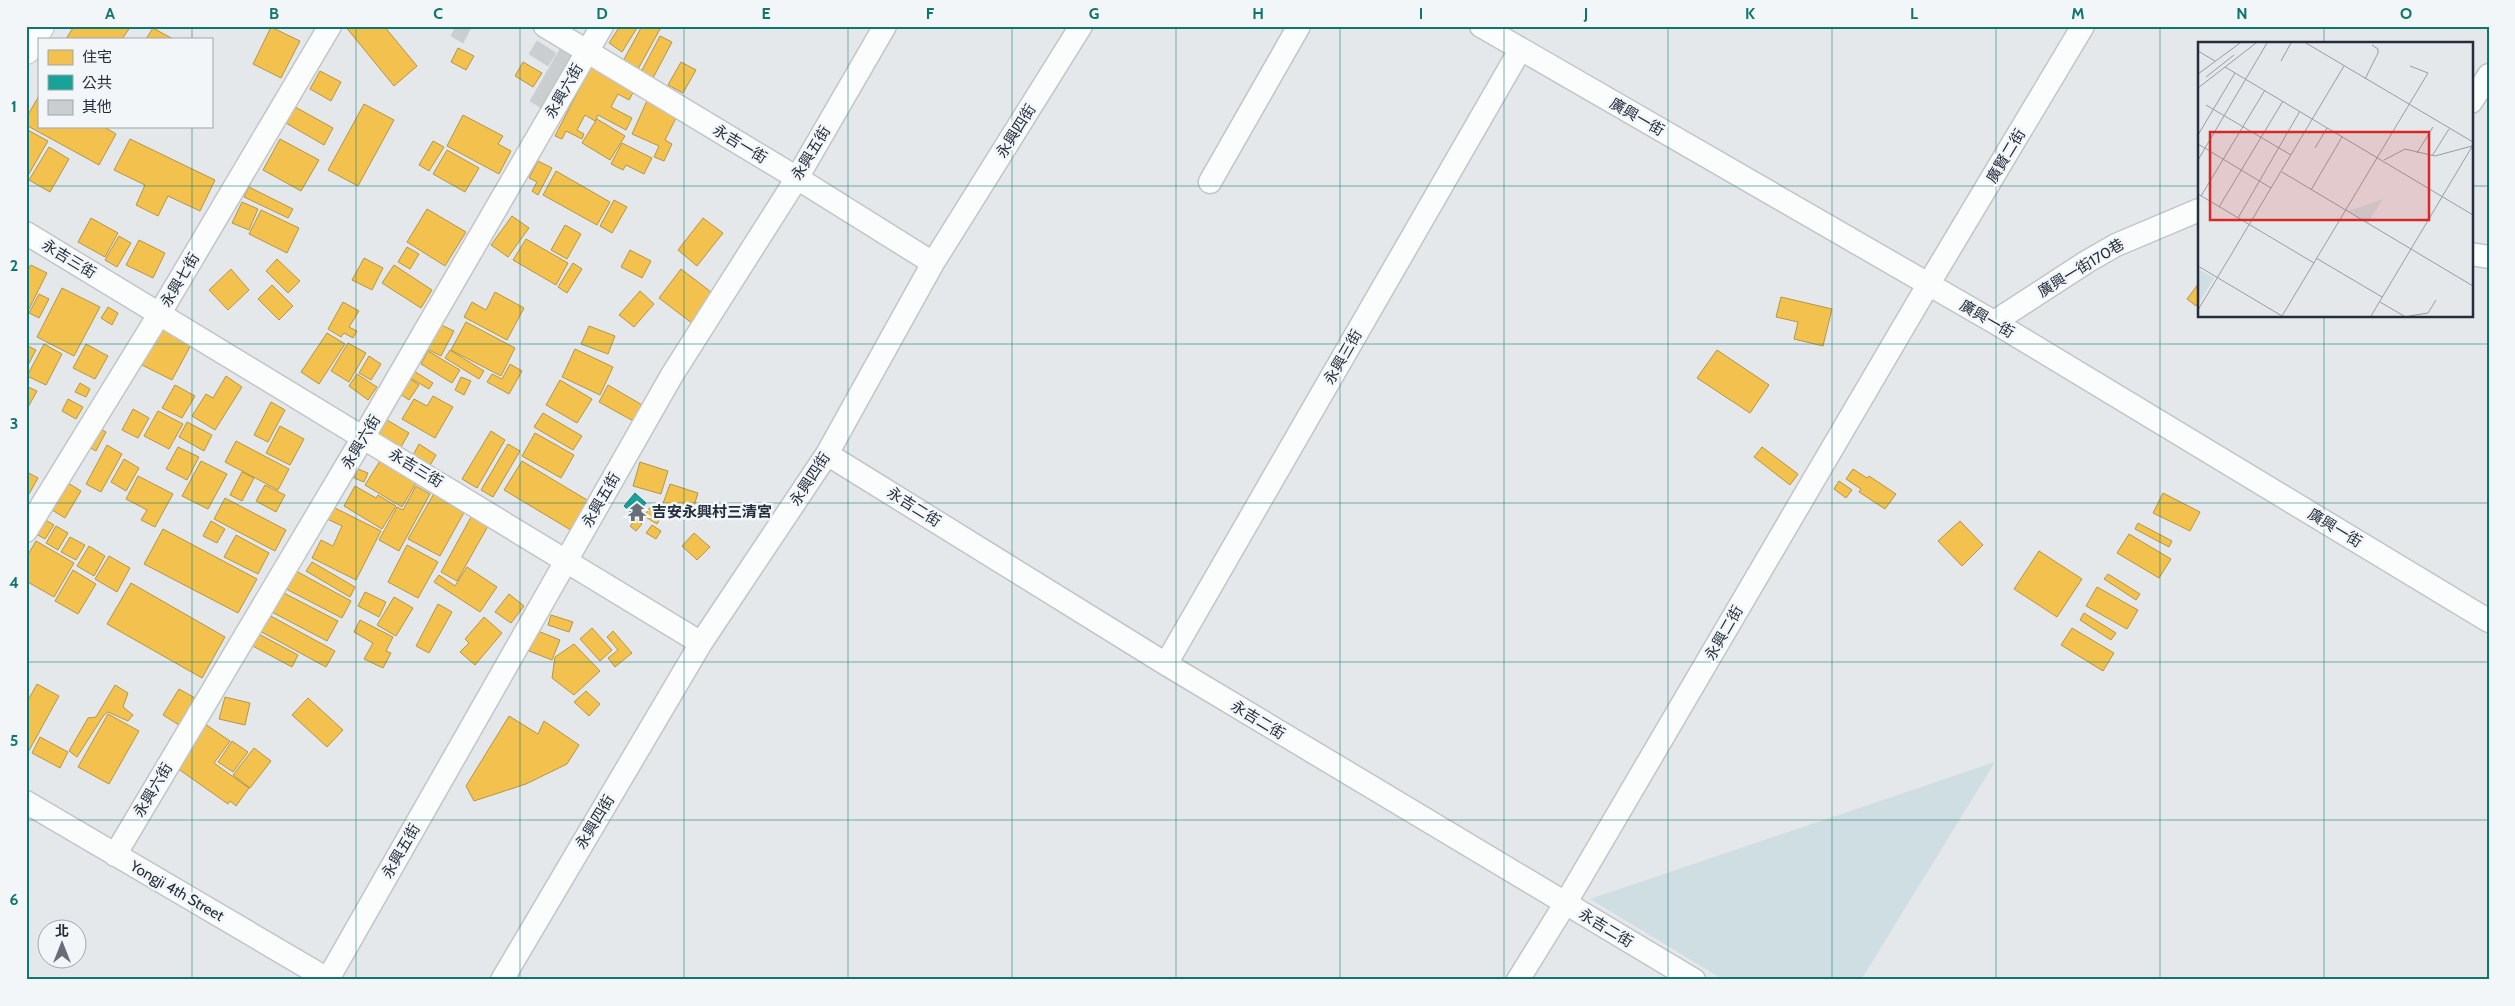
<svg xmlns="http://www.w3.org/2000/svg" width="2515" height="1006" font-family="Cabin,'Noto Sans TC',sans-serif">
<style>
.green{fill:#cfdee2}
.homes{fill:#f2c14e;stroke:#b49549}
.public{fill:#17a398;stroke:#1b807c}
.building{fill:#cbced1;stroke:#cdd0d3}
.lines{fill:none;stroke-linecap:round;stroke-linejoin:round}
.street-casing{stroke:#c2c5c7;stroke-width:25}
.secondary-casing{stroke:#c3c6c9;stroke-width:30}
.street{stroke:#fbfcfc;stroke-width:22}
.secondary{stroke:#fbfcfc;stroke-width:28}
.grid{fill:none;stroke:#0f766e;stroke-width:1;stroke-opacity:0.55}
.labels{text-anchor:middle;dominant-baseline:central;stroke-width:5;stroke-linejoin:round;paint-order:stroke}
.street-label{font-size:15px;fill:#232d3c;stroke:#f3f6f8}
.poi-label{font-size:15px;font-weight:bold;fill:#232d3c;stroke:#f3f6f8;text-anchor:start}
.inset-road{fill:none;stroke:#979da4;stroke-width:1}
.view{fill:#d62828;fill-opacity:0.15;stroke:#d62828;stroke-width:2.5}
.inset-edge{fill:none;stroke:#232d3c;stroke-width:2.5}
.neatline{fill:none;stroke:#0f766e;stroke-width:2}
.grid-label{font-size:16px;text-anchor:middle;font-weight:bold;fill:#0f766e}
</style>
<rect width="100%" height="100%" fill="#e5e8ea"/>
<path class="green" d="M1995,762L1861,980H1724L1590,899Z"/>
<path class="homes" d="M74,26H125L129,29L122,39H66Z
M345,26H384L417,66L394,86Z
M620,26L637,28L622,52L609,43Z
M642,26H654L660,29L637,71L622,63Z
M271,27L300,41L281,78L253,64Z
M153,28L173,39H146Z
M660,36L672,42L653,78L641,72Z
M458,48L474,56L466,70L451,62Z
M523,62L542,73L533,87L515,76Z
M681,62L696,70L683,93L668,85Z
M591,66L635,89L629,100L618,94L611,107L632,118L626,130L598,115L595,121L585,115L577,130L584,134L582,139L566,131L562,139L555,136Z
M320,71L341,82L331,101L310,89Z
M650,94L678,114L665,140L672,144L664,161L654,157L659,146L632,134Z
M39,96V126H103L116,134L99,165L26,125V118Z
M288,103L333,128L324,145L279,119Z
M364,104L394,120L358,186L328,170Z
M463,115L503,136L498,144L511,151L499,174L447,146Z
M597,119L625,136L610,160L582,143Z
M26,129L48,141L26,179Z
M130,139L215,180L200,211L168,196L158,216L136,205L145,185L114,170Z
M280,139L319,160L301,191L263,170Z
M433,141L444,147L429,171L419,165Z
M622,143L652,158L644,174L626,165L623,170L611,164Z
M49,147L69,159L50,192L29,180Z
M447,150L479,168L465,192L433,174Z
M538,161L552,168L538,195L532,191L537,182L529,178Z
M556,171L610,202L597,225L543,195Z
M249,187L293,209L288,218L244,197Z
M614,200L627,207L612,233L600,226Z
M242,202L258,209L249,230L232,223Z
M427,209L466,232L445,266L407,242Z
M261,210L299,228L287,253L249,234Z
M512,216L529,228L508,257L491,245Z
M91,218L118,233L105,257L78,242Z
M703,218L723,233L697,266L678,250Z
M565,225L581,234L567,259L551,250Z
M119,236L131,243L117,267L105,260Z
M526,239L568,263L556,285L513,260Z
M139,240L165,253L153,278L126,265Z
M407,247L419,254L410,269L398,262Z
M630,250L651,261L642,278L621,267Z
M364,258L383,268L372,290L352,280Z
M277,259L300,281L288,293L266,271Z
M573,263L582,269L567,293L558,287Z
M31,265L47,273L27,313L26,273Z
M394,265L432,290L421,308L382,283Z
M231,269L249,290L228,310L209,290Z
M681,269L719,298L697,327L659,298Z
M2199,283V301L2196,306L2187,299Z
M272,285L293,306L279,320L258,299Z
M62,288L100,307L74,356L37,337Z
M640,291L654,304L634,327L619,315Z
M495,292L524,308L507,340L464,317L472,302L486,310Z
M39,294L49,299L39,318L29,313Z
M1781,297L1832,309L1823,346L1794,339L1798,322L1776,317Z
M343,302L359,311L349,327L357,331L353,338L344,333L341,337L328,329Z
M108,307L118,313L112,325L101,318Z
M435,322L454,331L441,356L423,347Z
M466,322L515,348L501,376L451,350Z
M589,326L615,336L608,354L581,344Z
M162,327L192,343L172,380L142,365Z
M327,333L345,344L319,384L301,372Z
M348,343L366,353L349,382L331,371Z
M44,344L62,354L46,385L27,376Z
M86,344L108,356L95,379L73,368Z
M26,345L36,350L26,369Z
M575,349L613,367L600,395L562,377Z
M450,350L484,371L479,379L445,358Z
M1717,350L1769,385L1750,413L1697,378Z
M428,351L460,370L452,383L421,364Z
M369,356L381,364L371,380L359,373Z
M510,364L522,371L509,394L487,382L492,374L502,379Z
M414,371L433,383L429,389L410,378Z
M357,374L377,387L368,400L349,386Z
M226,376L242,387L215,430L192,416L206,394L213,398Z
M407,377L419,385L409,400L397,392Z
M461,377L471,381L464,395L455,390Z
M560,380L592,399L577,423L546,405Z
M80,383L90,389L86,397L75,392Z
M175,385L195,396L182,418L162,408Z
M608,385L644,406L635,422L599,402Z
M26,386L37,391L26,411Z
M433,396L453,407L435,438L402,419L414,399L427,406Z
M68,399L83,407L76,419L62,411Z
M271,402L285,410L268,442L254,435Z
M133,409L149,418L138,438L122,430Z
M158,411L183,424L169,449L144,436Z
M543,413L582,436L573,450L534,427Z
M387,420L409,433L401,447L379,434Z
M187,422L212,435L204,451L179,437Z
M280,426L304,439L290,465L266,453Z
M97,427L106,432L96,451L87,446Z
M491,431L505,440L477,488L462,479Z
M535,433L574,455L561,478L522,456Z
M236,441L289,469L278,490L225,462Z
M419,444L436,455L428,469L411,459Z
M508,444L520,451L493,497L481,490Z
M107,445L122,454L101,492L86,484Z
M178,447L199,457L187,480L166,469Z
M1762,447L1798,474L1790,485L1754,457Z
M124,459L139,468L126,491L111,482Z
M201,461L227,474L208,509L182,496Z
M380,461L416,483L402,507L365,485Z
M522,461L592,503L574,532L504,490Z
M640,462L668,471L661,494L633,486Z
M358,469L368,473L364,482L354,478Z
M1853,469L1867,478L1869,476L1896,494L1885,509L1859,492L1861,489L1846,479Z
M27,472L38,478L29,494L26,493Z
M242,472L254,478L242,501L230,495Z
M138,476L173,494L155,527L141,520L147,510L126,499Z
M1839,481L1852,490L1846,498L1834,489Z
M68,483L81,491L65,518L52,510Z
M670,484L698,493L690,519L661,509Z
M265,485L285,495L276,512L256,501Z
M355,486L376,498L378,495L396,506L382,529L344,506Z
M416,486L430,494L399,551L379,540L397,507L403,510Z
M436,490L467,507L440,556L408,539Z
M2163,493L2200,512L2190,531L2153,513Z
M225,498L286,530L275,551L214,519Z
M329,505L381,531L356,580L312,558L321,540L333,546L342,526L323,517Z
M651,506L663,514L657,524L644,516Z
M471,517L488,526L457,581L441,572Z
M44,519L54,525L45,539L36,534Z
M636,519L642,524L636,531L630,526Z
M211,521L225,529L217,543L203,536Z
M1960,521L1983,545L1962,566L1938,541Z
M2138,523L2172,541L2169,547L2135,529Z
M652,525L661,531L656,539L646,533Z
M56,526L68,533L58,550L46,543Z
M163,529L257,579L238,613L144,564Z
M694,533L710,547L697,560L682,546Z
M2129,534L2171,559L2159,578L2117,553Z
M236,535L269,553L258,574L224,557Z
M70,537L85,545L76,560L61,552Z
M36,541L74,563L54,597L26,581V558Z
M407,545L438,562L418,598L388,582Z
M89,546L105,556L94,576L77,566Z
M2039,551L2082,579L2057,617L2014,589Z
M109,556L130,568L117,592L95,579Z
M312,562L355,587L350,597L306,571Z
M467,567L497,587L480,612L434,582L439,575L455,586Z
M73,570L96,584L78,614L55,601Z
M296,571L351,601L342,618L286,589Z
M2108,574L2140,594L2136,600L2104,579Z
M131,583L225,637L202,678L107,624Z
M2097,587L2138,610L2127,629L2086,606Z
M280,591L338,621L327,641L270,611Z
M365,592L386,602L379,617L358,606Z
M509,594L524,606L511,623L495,612Z
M394,597L413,608L396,636L377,625Z
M438,604L452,612L429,653L416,646Z
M2084,613L2116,633L2111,640L2080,620Z
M267,614L335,651L326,667L258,630Z
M551,615L573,622L569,632L548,625Z
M484,617L502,633L475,665L460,652L469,643L465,639Z
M360,620L393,637L386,651L391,653L383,668L364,659L373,643L354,632Z
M592,628L612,650L600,661L580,639Z
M2072,628L2114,653L2103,671L2061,645Z
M538,631L560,640L552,660L529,651Z
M613,631L632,653L615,667L608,658L618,650L607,637Z
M255,632L298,655L292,667L249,644Z
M574,644L600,671L574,695L552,678L555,657Z
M37,684L59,696L26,756V704Z
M115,685L128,693L123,707L133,715L128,721L108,712L104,715L77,757L69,751L88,718L96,717Z
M179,689L195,698L179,725L163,715Z
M586,691L600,704L589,716L574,702Z
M225,697L250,703L245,725L219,719Z
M308,698L343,730L327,747L292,715Z
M108,714L139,731L109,784L78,767Z
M509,716L538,734L544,721L579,745L567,764L526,784L474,801L466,786Z
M202,722L230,741L214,763L249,788L236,806L230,801L228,804L177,768L198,738L193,735Z
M40,737L68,752L60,768L32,753Z
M232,741L248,752L233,772L218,762Z
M254,748L271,761L250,788L233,775Z"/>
<path class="public" d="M635,493L646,503L635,516L624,506Z"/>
<path class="building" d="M456,26H472L463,43L451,36Z
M537,41L556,53L548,66L529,54Z
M563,44L575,52L543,109L530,101Z"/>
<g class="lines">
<g class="street-casing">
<path id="street" d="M545,26L797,178L933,263
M1481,26L1994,322L2489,621
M2471,102L2489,75
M1210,182L1299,26
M26,233L701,643
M2471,254L2489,257
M1994,322L2088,261L2116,245L2199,210
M827,454L1166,664L1694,980
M26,531L160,313L330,26
M1166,664L1520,50
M26,802L329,980
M115,855L364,436L602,26
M328,979L672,375L797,178L885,26
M502,980L701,643L827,454L933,263L1081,26
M1518,980L1565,904L1928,285L2083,26"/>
</g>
<g class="secondary-casing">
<path id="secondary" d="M26,50L40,26"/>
</g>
<use href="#street" class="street"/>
<use href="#secondary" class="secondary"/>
</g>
<path class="grid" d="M192,26V39M356,26V980M520,26V980M684,26V980M848,26V980M1012,26V980M1176,26V980M1340,26V980M1504,26V980M1668,26V980M1832,26V980M1996,26V980M2160,26V980M2324,26V44M192,126V980M26,186H2199M2471,186H2489M2324,316V980M26,344H2489M26,503H2489M26,662H2489M26,820H2489"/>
<defs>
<g id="temple-bare" transform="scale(1.5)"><path d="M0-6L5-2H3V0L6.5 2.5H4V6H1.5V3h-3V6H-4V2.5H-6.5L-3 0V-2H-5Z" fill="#676e79" stroke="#f3f6f8" stroke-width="2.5" paint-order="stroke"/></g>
</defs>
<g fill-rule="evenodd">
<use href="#temple-bare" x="637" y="512"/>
</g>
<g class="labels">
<g class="street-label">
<text transform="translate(564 91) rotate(-60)">永興六街</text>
<text transform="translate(1637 117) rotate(30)">廣興一街</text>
<text transform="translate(1016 131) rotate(-58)">永興四街</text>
<text transform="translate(740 144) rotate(31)">永吉一街</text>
<text transform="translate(811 153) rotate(-59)">永興五街</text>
<text transform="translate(2006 156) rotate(-59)">廣賢二街</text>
<text transform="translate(69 259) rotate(31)">永吉三街</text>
<text transform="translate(2081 268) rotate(-31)">廣興一街170巷</text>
<text transform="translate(180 280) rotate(-59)">永興七街</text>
<text transform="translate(1987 319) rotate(30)">廣興一街</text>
<text transform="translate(1343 357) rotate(-60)">永興三街</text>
<text transform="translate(361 442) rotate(-59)">永興六街</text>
<text transform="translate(416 468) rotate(31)">永吉三街</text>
<text transform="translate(810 479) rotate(-57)">永興四街</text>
<text transform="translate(601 500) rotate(-60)">永興五街</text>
<text transform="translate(914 507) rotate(32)">永吉二街</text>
<text transform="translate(2335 528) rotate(31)">廣興一街</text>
<text transform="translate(1724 633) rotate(-60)">永興二街</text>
<text transform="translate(1258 720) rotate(31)">永吉二街</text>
<text transform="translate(153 790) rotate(-59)">永興六街</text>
<text transform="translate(595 822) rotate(-59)">永興四街</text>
<text transform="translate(401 851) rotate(-60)">永興五街</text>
<text transform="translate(177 891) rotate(30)">Yongji 4th Street</text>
<text transform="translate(1606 928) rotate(31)">永吉二街</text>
</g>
<g class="poi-label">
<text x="652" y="512">吉安永興村三清宮</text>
</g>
</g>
<g transform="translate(2198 42)">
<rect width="275" height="275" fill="#e5e8ea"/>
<path d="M185,157L170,181L150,169ZM0,227L16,236L0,263Z" fill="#cfdee2"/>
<path class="inset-road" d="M108,1L275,100M0,9L17,19M83,19L93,1M27,25L275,173M0,32L42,1M8,35L36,13M167,37L180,11V7L174,3M0,46L58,1M8,63L93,113M0,93L37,31M0,102L73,146M117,106L129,86M219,111L235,85M234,114L251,87M0,118L69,1M186,118L207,107L237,114L274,104M84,130L275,244M113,148L144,95M0,152L116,221M3,154L67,48M21,165L85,59M40,176L102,69M118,216L184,255M0,224L84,274M182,260L206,274M0,268L146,24M84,274L230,31L212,24M173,274L275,103M211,274L230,271L238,258"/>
<path class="view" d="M12,90H231V178H12Z"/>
<rect width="275" height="275" class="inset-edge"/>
</g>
<rect width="2515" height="1006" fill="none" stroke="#f3f6f8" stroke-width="55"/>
<rect x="38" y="38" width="175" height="90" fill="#f3f6f8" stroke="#a0a6ad"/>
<rect x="48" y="50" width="25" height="15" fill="#f2c14e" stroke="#a0a6ad"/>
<text x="82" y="62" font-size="15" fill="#232d3c">住宅</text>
<rect x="48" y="75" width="25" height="15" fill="#17a398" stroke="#a0a6ad"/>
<text x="82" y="88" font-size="15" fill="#232d3c">公共</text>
<rect x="48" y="100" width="25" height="15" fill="#cbced1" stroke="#a0a6ad"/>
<text x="82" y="112" font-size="15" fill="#232d3c">其他</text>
<g transform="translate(62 944)"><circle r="24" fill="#f3f6f8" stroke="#a0a6ad"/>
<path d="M0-4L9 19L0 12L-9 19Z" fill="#676e79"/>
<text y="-8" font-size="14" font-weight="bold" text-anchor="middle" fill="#232d3c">北</text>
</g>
<rect x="28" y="28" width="2460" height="950" class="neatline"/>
<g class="grid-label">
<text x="110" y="19">A</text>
<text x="274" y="19">B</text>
<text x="438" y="19">C</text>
<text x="602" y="19">D</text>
<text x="766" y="19">E</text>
<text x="930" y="19">F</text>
<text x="1094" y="19">G</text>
<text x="1258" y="19">H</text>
<text x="1421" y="19">I</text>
<text x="1586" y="19">J</text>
<text x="1750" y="19">K</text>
<text x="1914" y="19">L</text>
<text x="2078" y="19">M</text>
<text x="2242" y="19">N</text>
<text x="2406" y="19">O</text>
<text x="14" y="112">1</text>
<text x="14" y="271">2</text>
<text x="14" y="429">3</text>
<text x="14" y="588">4</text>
<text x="14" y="746">5</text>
<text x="14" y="905">6</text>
</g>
</svg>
